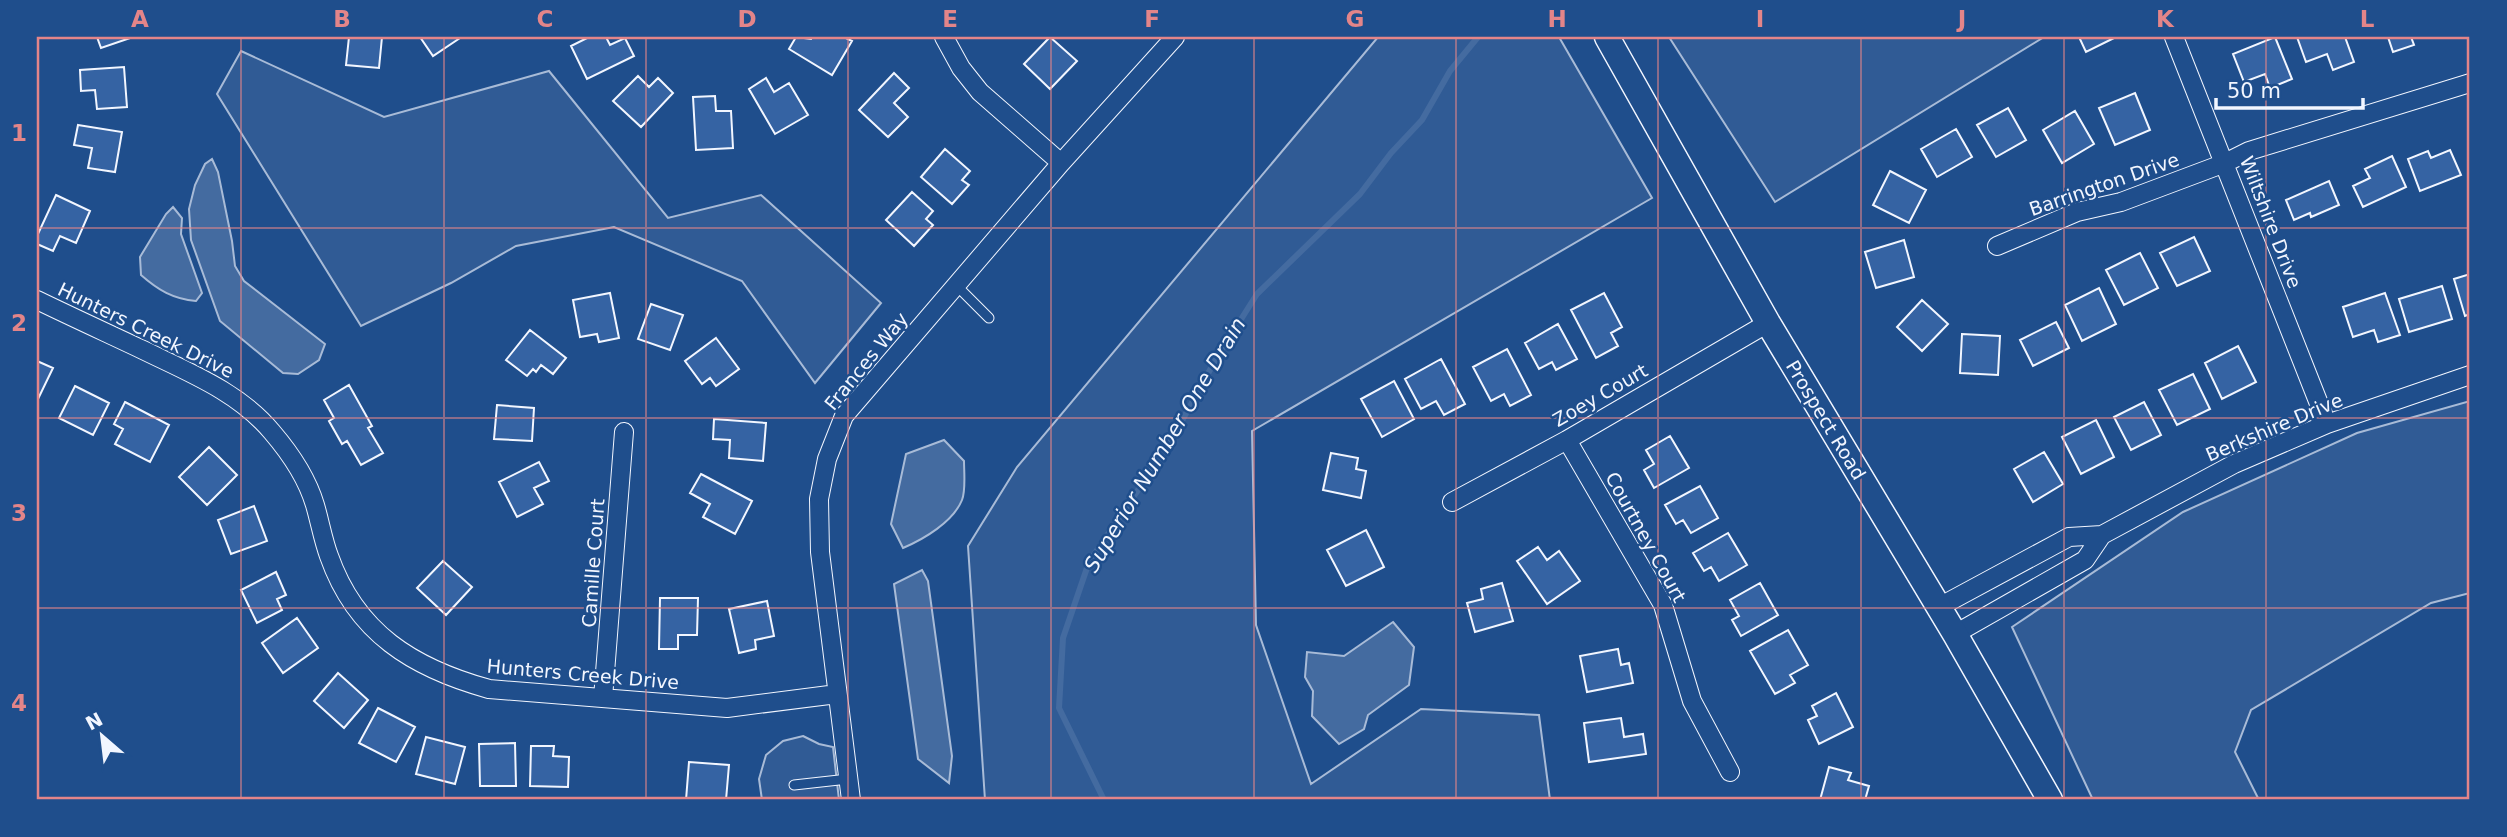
<svg xmlns="http://www.w3.org/2000/svg" width="2507" height="837" font-family="'DejaVu Sans',sans-serif">
<style>
.built{fill:#305b95;stroke:#a8bbd7;stroke-width:2}
.water{fill:#446ba0;stroke:#a8bbd7;stroke-width:2}
.lines{fill:none;stroke-linecap:round;stroke-linejoin:round}
.stream{stroke:#446ba0;stroke-width:6}
.building{fill:#3563a3;stroke:#f2f6ff;stroke-width:2}
.service-casing{stroke:#f2f6ff;stroke-width:11}
.minor-casing{stroke:#f2f6ff;stroke-width:20}
.secondary-casing{stroke:#f2f6ff;stroke-width:27}
.service{stroke:#1f4e8c;stroke-width:9}
.minor{stroke:#1f4e8c;stroke-width:18}
.secondary{stroke:#1f4e8c;stroke-width:24}
.grid{fill:none;stroke:#e38589;stroke-width:2;stroke-opacity:0.55}
.labels{text-anchor:middle;dominant-baseline:central;stroke-width:5;stroke-linejoin:round;paint-order:stroke}
.street-label{font-size:19px;fill:#f2f6ff;stroke:#1f4e8c}
.water-label{font-size:21px;font-style:italic;fill:#f2f6ff;stroke:#1f4e8c}
.neatline{fill:none;stroke:#e38589;stroke-width:2.5}
.grid-label{font-size:23px;text-anchor:middle;font-weight:bold;fill:#e38589}
</style>
<rect width="100%" height="100%" fill="#1f4e8c"/>
<path class="built" d="M1378,37H1559L1652,198L1252,431L1256,625L1311,784L1421,709L1539,715L1550,800H985L968,546L1017,467Z
M1669,37H2044L1775,202Z
M241,51L384,117L549,71L668,218L761,195L881,303L815,383L742,281L614,227L516,246L451,283L361,326L217,94Z
M2470,401V593L2431,603L2251,710L2235,752L2259,800H2093L2012,627L2183,512L2357,433Z
M803,736L819,744L833,747L839,800H762L759,779L766,755L783,741Z"/>
<path class="water" d="M212,159L218,172L232,241L235,266L244,281L325,344L319,360L298,374L283,373L220,321L191,240L189,209L195,185L205,164Z
M173,207L182,218L181,234L202,293L196,301C173,299 158,290 141,275L140,257L166,214Z
M944,440L964,461C964,472 966,490 962,500C953,522 924,539 903,548L891,524L906,454Z
M922,570L928,581L952,756L949,783L918,759L894,584Z
M1393,622L1414,647L1409,685L1368,715L1364,729L1339,744L1312,716L1313,691L1305,677L1307,652L1344,656Z"/>
<g class="lines">
<path class="stream" d="M1104,800L1059,708L1063,638L1089,562L1168,446L1216,359L1257,294L1360,194L1391,153L1422,120L1450,71L1478,37"/>
</g>
<path class="building" d="M97,37H133L101,48Z
M349,37H382L379,68L346,65Z
M420,37H460V38L433,56Z
M589,37H606L610,45L625,38L634,56L587,79L571,46Z
M796,37L811,39L812,37H844L852,41L832,75L789,49Z
M1050,37L1077,61L1050,89L1024,64Z
M2079,37H2116L2086,52Z
M2275,37L2292,79L2270,88L2265,74L2244,82L2233,54Z
M2297,37H2345L2354,62L2333,70L2327,54L2306,62Z
M2388,37H2411L2414,45L2393,52Z
M124,67L127,107L97,109L95,90L81,91L80,70Z
M894,73L909,88L894,103L908,117L888,137L859,110Z
M638,76L649,87L658,78L673,93L641,127L613,101Z
M766,78L774,92L789,83L808,115L775,134L749,89Z
M2135,93L2150,130L2115,145L2099,108Z
M715,96L716,111H731L733,148L696,150L693,97Z
M2008,108L2026,140L1996,157L1977,125Z
M2075,111L2094,144L2062,163L2043,130Z
M78,125L122,132L115,172L88,168L92,148L74,145Z
M1956,129L1972,157L1937,177L1921,149Z
M945,149L970,171L962,180L969,185L952,204L921,177Z
M2450,150L2461,175L2420,191L2408,159L2428,151L2431,158Z
M2392,156L2406,187L2363,207L2353,186L2370,178L2365,169Z
M1890,171L1926,190L1909,223L1873,205Z
M2329,181L2339,205L2311,217L2310,213L2294,220L2286,200Z
M912,192L933,211L926,219L933,225L914,246L886,220Z
M56,195L90,211L76,243L60,236L53,251L37,244V236Z
M2194,237L2210,271L2177,286L2160,253Z
M1904,240L1914,277L1876,288L1865,252Z
M2140,253L2158,288L2124,305L2106,270Z
M2470,274V314L2465,316L2454,279Z
M2442,286L2452,319L2409,332L2399,299Z
M2099,288L2116,324L2082,341L2065,305Z
M610,293L619,338L599,342L597,334L580,337L573,300Z
M1604,293L1622,327L1611,333L1618,346L1596,358L1571,310Z
M2385,293L2400,335L2378,342L2374,330L2353,337L2343,307Z
M1922,300L1948,324L1922,351L1897,327Z
M651,304L683,315L670,350L638,339Z
M2056,322L2069,348L2033,366L2020,340Z
M1558,324L1577,359L1556,370L1552,362L1539,369L1525,343Z
M530,330L566,358L553,374L541,365L536,372L533,369L527,376L506,360Z
M1962,334L2000,336L1998,375L1960,373Z
M716,338L739,369L716,386L710,378L702,384L685,361Z
M2238,346L2256,382L2222,399L2205,363Z
M1507,349L1531,395L1510,406L1504,394L1491,401L1473,367Z
M1441,359L1465,404L1444,415L1436,401L1421,409L1405,379Z
M37,361L53,368L37,401Z
M2193,374L2210,409L2177,425L2159,390Z
M1394,381L1414,419L1382,437L1361,399Z
M349,385L372,426L368,428L383,453L361,465L347,441L342,444L329,421L334,418L324,400Z
M75,386L109,403L93,435L59,418Z
M125,402L169,425L150,462L115,444L123,429L114,424Z
M2144,402L2161,435L2131,450L2114,417Z
M497,405L534,408L532,441L494,439Z
M714,419L766,423L763,461L729,458L730,440L713,439Z
M2096,420L2114,457L2081,474L2062,437Z
M1670,436L1689,468L1654,488L1644,470L1654,464L1646,450Z
M209,447L237,475L207,505L179,477Z
M2044,452L2063,484L2033,502L2014,469Z
M1331,453L1358,458L1356,469L1366,471L1361,498L1323,490Z
M539,462L549,481L534,488L543,504L517,517L499,482Z
M701,474L752,501L735,534L703,517L710,504L690,493Z
M1700,486L1718,518L1691,533L1683,520L1676,524L1665,505Z
M254,506L267,541L231,554L218,520Z
M1366,530L1384,567L1346,586L1327,550Z
M1728,533L1747,565L1719,581L1711,567L1704,571L1693,553Z
M1538,547L1547,560L1559,551L1580,581L1547,604L1517,561Z
M443,561L472,587L446,615L417,588Z
M276,572L286,595L277,599L282,610L257,623L241,590Z
M1502,583L1513,621L1475,632L1467,603L1483,599L1481,589Z
M1760,583L1778,615L1741,636L1732,620L1739,616L1730,600Z
M660,598H698L697,635H678V649H659Z
M767,601L774,636L755,640L756,649L739,653L729,609Z
M297,618L318,648L283,673L262,643Z
M1788,630L1808,665L1790,675L1795,683L1775,694L1750,651Z
M1618,649L1621,665L1629,663L1633,683L1587,692L1580,656Z
M338,673L368,700L344,728L314,701Z
M1836,693L1853,727L1819,744L1808,720L1817,716L1812,706Z
M378,708L415,727L396,762L359,743Z
M1621,718L1624,737L1643,734L1646,754L1589,762L1584,723Z
M426,737L465,747L455,784L416,774Z
M515,743L516,786H480L479,744Z
M531,746H554L553,756L569,757L568,787L530,786Z
M689,762L729,765L726,800H686Z
M1829,767L1851,773L1848,780L1869,786L1865,800H1820Z"/>
<g class="lines">
<g class="service-casing">
<path id="service" d="M956,285L989,318
M794,785L848,779"/>
</g>
<g class="minor-casing">
<path id="minor" d="M944,37L961,68L980,92L1061,163
M2174,37L2327,424
M1997,246L2077,212L2121,202L2225,163L2249,151L2470,83
M37,300C72,317 107,333 143,350C188,372 239,392 272,432C290,453 307,478 315,505C320,522 323,540 329,556C356,633 413,668 489,689L727,708L837,694
M1567,440L1663,605L1692,701L1730,772
M1452,502L1567,440L1768,323
M1939,607L2069,537L2102,535L2234,464L2327,424L2470,375
M1955,634L2085,560L2102,535
M603,698L624,432
M851,800L820,552L819,499L827,459L844,416L1061,163L1175,37"/>
</g>
<g class="secondary-casing">
<path id="secondary" d="M1607,37L1768,323L1955,634L2050,800"/>
</g>
<use href="#service" class="service"/>
<use href="#minor" class="minor"/>
<use href="#secondary" class="secondary"/>
</g>
<path class="grid" d="M241,37V800M444,37V800M646,37V800M848,37V800M1051,37V800M1254,37V800M1456,37V800M1658,37V800M1861,37V800M2064,37V800M2266,37V800M37,228H2470M37,418H2470M37,608H2470"/>
<g class="labels">
<g class="street-label">
<text transform="translate(2104 184) rotate(-19)">Barrington Drive</text>
<text transform="translate(2271 222) rotate(69)">Wiltshire Drive</text>
<text transform="translate(146 330) rotate(26)">Hunters Creek Drive</text>
<text transform="translate(866 361) rotate(-51)">Frances Way</text>
<text transform="translate(1600 395) rotate(-30)">Zoey Court</text>
<text transform="translate(1826 420) rotate(59)">Prospect Road</text>
<text transform="translate(2274 427) rotate(-23)">Berkshire Drive</text>
<text transform="translate(1646 537) rotate(61)">Courtney Court</text>
<text transform="translate(593 563) rotate(-86)">Camille Court</text>
<text transform="translate(583 674) rotate(5)">Hunters Creek Drive</text>
</g>
<g class="water-label">
<text transform="translate(1165 445) rotate(-59)">Superior Number One Drain</text>
</g>
</g>
<rect width="2507" height="837" fill="none" stroke="#1f4e8c" stroke-width="77"/>
<g transform="translate(102 736) rotate(332)" stroke="#1f4e8c" stroke-width="5" paint-order="stroke">
<path d="M0-5L12 26L0 18L-12 26Z" fill="#f2f6ff"/>
<text y="-10" font-size="19" font-weight="bold" text-anchor="middle" fill="#f2f6ff">N</text>
</g>
<path d="M2216 98v10h147v-10" fill="none" stroke="#f2f6ff" stroke-width="3.5"/>
<text x="2227" y="98" font-size="21" fill="#f2f6ff" stroke="#1f4e8c" stroke-width="5" paint-order="stroke">50 m</text>
<rect x="38" y="38" width="2430" height="760" class="neatline"/>
<g class="grid-label">
<text x="140" y="27">A</text>
<text x="342" y="27">B</text>
<text x="545" y="27">C</text>
<text x="747" y="27">D</text>
<text x="950" y="27">E</text>
<text x="1152" y="27">F</text>
<text x="1355" y="27">G</text>
<text x="1557" y="27">H</text>
<text x="1760" y="27">I</text>
<text x="1962" y="27">J</text>
<text x="2165" y="27">K</text>
<text x="2367" y="27">L</text>
<text x="19" y="141">1</text>
<text x="19" y="331">2</text>
<text x="19" y="521">3</text>
<text x="19" y="711">4</text>
</g>
</svg>
